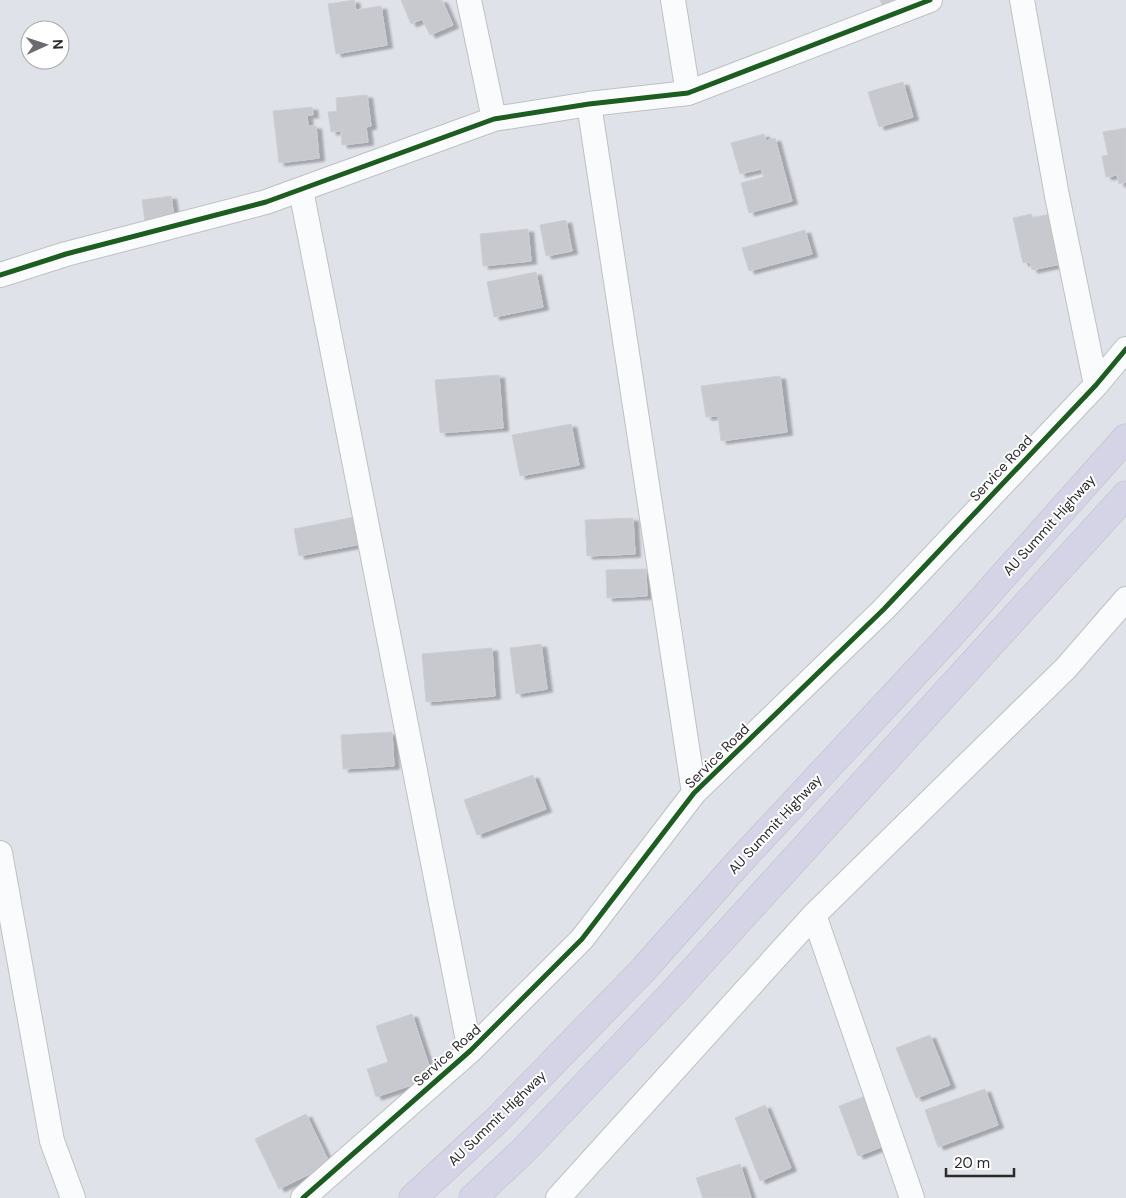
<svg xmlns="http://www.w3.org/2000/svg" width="1126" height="1198" font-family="'DM Sans',sans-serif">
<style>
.building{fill:#c8c9cf;stroke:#ccced5;filter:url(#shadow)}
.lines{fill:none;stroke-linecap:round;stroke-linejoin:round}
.minor-casing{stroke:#c0c0c1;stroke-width:26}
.major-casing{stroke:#bebec1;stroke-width:29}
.minor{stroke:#fafbfc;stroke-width:24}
.major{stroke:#d5d4e7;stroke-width:28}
.cycleway-casing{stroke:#fff;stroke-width:8}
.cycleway{stroke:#1b5e20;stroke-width:5}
.labels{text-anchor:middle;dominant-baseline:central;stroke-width:4;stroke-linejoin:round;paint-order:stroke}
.street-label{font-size:14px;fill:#2b2b2b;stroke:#fff}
</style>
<defs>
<filter id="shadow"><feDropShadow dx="5.5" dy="3" stdDeviation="1" flood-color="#0004"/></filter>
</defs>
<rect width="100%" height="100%" fill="#e0e2ea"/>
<path class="building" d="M354,0L356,10L381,6L387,45L336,54L328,4Z
M401,0H442L453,25L430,35L422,19L411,24Z
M880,0H894L883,6Z
M903,82L913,117L879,127L868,92Z
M367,95L371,126L366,127L368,142L342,145L341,131L331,132L328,112L337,111L336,98Z
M312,107L313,115H307L308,126H316L319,158L279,163L273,111Z
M1126,128V182L1119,184L1117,175L1106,177L1102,156L1108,155L1103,132Z
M764,134L766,141L775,138L792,201L749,213L741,183L764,177L761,169L740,174L731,143Z
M171,196L174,217L145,222L142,200Z
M1059,212L1070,262L1032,270L1030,262L1023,263L1013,218L1031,214L1032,218Z
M566,220L572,251L546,256L540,225Z
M528,229L531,261L483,266L480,234Z
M805,230L812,254L749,271L742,248Z
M536,272L543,307L494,317L487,282Z
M499,375L503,428L440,433L435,380Z
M780,376L787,432L721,441L718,416L706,417L701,386Z
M571,424L579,465L520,476L512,435Z
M355,517L361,544L299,556L294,529Z
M633,518L635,554L587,556L585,520Z
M646,569L647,596L607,598L606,570Z
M541,644L547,689L516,694L510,648Z
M492,648L495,696L426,702L422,654Z
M392,732L394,766L343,769L341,735Z
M533,775L546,809L477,835L464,800Z
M412,1014L433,1078L376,1097L367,1069L388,1062L376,1026Z
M930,1035L950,1085L916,1098L896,1048Z
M985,1089L998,1125L938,1147L925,1110Z
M871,1094L889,1144L858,1156L839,1106Z
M765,1105L791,1168L760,1181L735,1118Z
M306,1114L330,1164L279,1189L255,1139Z
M740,1164L751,1198H703L696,1178Z"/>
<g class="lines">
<g class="minor-casing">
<path id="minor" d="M469,0L494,119
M673,0L688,93
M1022,0L1057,196L1096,385
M589,104L694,793
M301,190L470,1051
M0,275L66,254L266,202L494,119L589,104L688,93L930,0
M0,853L52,1141L73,1198
M814,915L912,1198
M303,1198L470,1051L582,939L694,793L884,609L1096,385L1126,349
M558,1198L814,915L1066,668L1126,599"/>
</g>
<g class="major-casing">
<path id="major" d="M413,1198L496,1121L643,970L740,861L948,638L1126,438
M473,1198L524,1150L671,995L1126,495"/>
</g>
<use href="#minor" class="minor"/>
<use href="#major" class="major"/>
<g class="cycleway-casing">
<path id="cycleway" d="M0,275L66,254L266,202L494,119L589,104L688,93L930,0
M303,1198L470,1051L582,939L694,793L884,609L1096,385L1126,349"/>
</g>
<use href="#cycleway" class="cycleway"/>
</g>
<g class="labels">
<g class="street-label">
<text transform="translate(1001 468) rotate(-47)">Service Road</text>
<text transform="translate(1049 525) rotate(-48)">AU Summit Highway</text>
<text transform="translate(717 756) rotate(-45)">Service Road</text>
<text transform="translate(775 824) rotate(-47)">AU Summit Highway</text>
<text transform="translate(447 1055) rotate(-42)">Service Road</text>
<text transform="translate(497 1118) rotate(-44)">AU Summit Highway</text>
</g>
</g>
<g transform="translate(45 45) rotate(87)"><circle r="24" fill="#ffffff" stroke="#aaaaaa"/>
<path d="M0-4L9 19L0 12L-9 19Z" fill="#6a6b6e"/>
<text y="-8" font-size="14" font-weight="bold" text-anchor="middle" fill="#2b2b2b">N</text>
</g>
<path d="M946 1168v8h68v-8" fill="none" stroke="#2b2b2b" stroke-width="2.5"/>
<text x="954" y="1168" font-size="15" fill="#2b2b2b" stroke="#ffffff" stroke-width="4" paint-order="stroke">20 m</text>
</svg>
